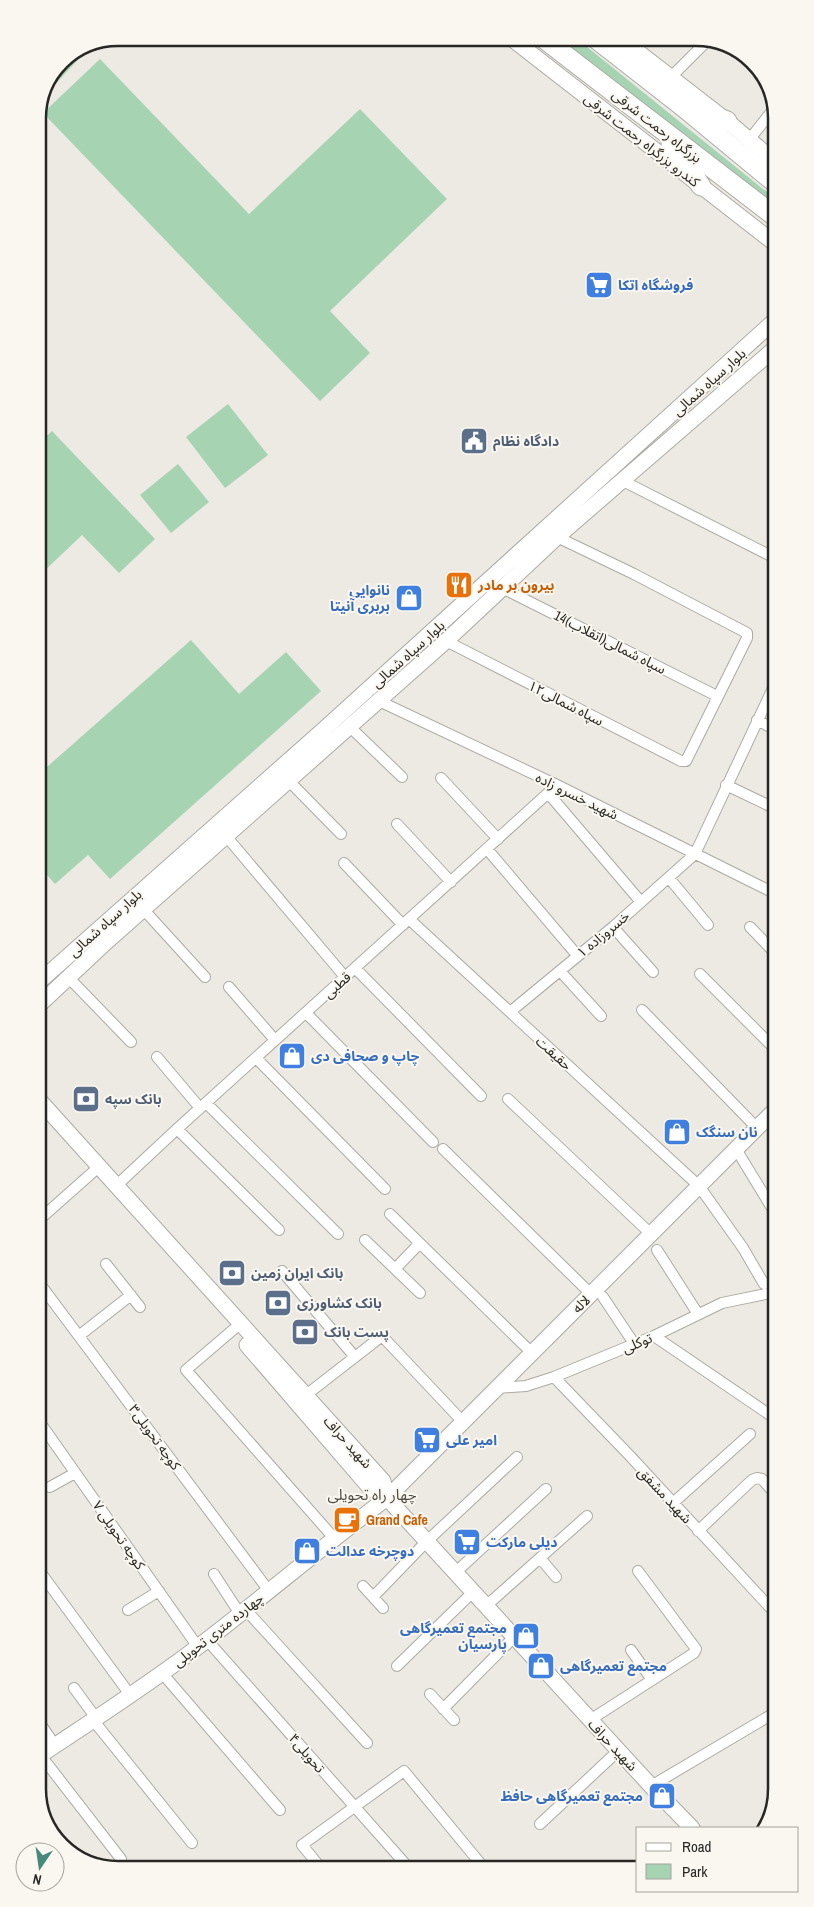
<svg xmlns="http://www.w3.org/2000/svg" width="814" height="1907" font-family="'Archivo Narrow','Noto Sans Arabic',sans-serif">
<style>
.green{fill:#a6d4b3}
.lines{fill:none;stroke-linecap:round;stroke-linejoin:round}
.street-casing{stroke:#acaaa3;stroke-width:12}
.secondary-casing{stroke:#acaaa3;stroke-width:17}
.highway-casing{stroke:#acaaa3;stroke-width:21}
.street{stroke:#fff;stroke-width:10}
.secondary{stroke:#fff;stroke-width:15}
.highway{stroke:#fff;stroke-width:19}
.labels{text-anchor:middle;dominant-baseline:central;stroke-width:4;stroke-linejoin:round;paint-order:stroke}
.street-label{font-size:14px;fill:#282724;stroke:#faf7f0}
.shop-label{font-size:14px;font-weight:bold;fill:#366cbe;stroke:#faf7f0;text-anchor:start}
.service-label{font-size:14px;font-weight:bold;fill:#4e5e75;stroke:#faf7f0;text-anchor:start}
.food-label{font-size:14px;font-weight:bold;fill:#c56008;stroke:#faf7f0;text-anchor:start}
.neighbourhood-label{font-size:15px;fill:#4c4a44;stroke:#faf7f0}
.rim{fill:none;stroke:#282724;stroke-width:2.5}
</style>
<rect width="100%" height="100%" fill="#edeae3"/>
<path class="green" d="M556,38H576L773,197V207Z
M87,50L48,92L61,61Z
M100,59L249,214L360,109L447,199L330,311L370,353L320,401L43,113Z
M228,404L268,455L225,488L186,437Z
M52,431L155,539L119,573L82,535L39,576L38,444Z
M178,464L209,502L171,533L140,495Z
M191,640L239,694L286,652L321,691L110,879L88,855L55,884L39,866V774Z"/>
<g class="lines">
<g class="street-casing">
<path id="street" d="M741,53L752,64
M670,78L708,40
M749,140L772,111
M623,481L773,557
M502,588L717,696
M446,641L681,761H686L747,638V633L634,574L557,537
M379,701L557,785L774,893
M757,720L774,729
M350,727L402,777
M441,778L498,839
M288,780L341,834
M726,785L774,808
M548,793L641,902
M397,824L451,882
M226,836L345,977
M487,849L577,955
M344,863L403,925
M669,878L708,925
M144,910L205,977
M409,919L699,1186L743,1248L764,1284
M613,927L653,972
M750,927L774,952
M355,968L481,1096
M560,971L601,1016
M700,974L775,1049
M69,978L131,1042
M229,987L275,1040
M642,1010L757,1128
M510,1012L613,927L695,854L774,686
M306,1013L433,1142
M157,1057L200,1108
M256,1058L385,1189
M508,1099L651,1234
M206,1103L338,1234
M177,1129L279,1230
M443,1149L591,1294
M736,1149L775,1213
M117,1185L177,1129L557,785
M390,1214L532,1353
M40,1219L93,1172
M365,1240L420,1293
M657,1250L698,1314
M106,1264L140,1307
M395,1269L419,1244
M282,1271L355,1357
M40,1284L269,1591
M603,1297L635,1345
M234,1329L186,1370L334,1538
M80,1335L131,1295
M654,1336L776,1419
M554,1377L631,1457L776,1614
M497,1388L526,1386L554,1377L654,1336L722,1303L775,1292
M306,1395L382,1336L463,1422
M41,1424L198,1647
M50,1487L75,1473
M673,1503L750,1434
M698,1531L752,1480L757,1478L762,1479L776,1495
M540,1558L556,1577
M456,1572L546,1489
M41,1573L131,1696
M214,1574L240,1614
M363,1586L383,1608
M373,1597L427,1541L517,1457
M486,1606L587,1516
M128,1610L159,1591
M246,1610L367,1743
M207,1640L408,1867
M631,1650L652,1680
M397,1666L473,1592
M162,1673L280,1810
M74,1688L96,1718
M430,1694L454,1720
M443,1709L514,1637
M93,1720L192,1843
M590,1720L694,1653L696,1649L638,1571
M41,1725L55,1745
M42,1757L121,1859
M651,1786L776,1712
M540,1824L618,1751
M321,1868L302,1845L404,1771L480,1863"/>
</g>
<g class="secondary-casing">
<path id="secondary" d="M511,38L773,242
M620,38L727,121L772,159
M40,981L322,731L773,322
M40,1004L103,945L446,641L557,537L773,350
M40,1101L383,1481L387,1498L651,1786L692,1828
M247,1345L371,1489L387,1498
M42,1754C95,1719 148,1685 199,1646C262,1598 323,1546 387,1498L775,1110"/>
</g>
<g class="highway-casing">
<path id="highway" d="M543,38L773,215
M595,38L682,106L773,181
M693,109L727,121
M671,144L701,186"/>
</g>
<use href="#street" class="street"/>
<use href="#secondary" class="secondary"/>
<use href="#highway" class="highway"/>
</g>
<defs>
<g id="supermarket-square" transform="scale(1.4375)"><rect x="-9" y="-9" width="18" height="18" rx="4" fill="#3f7fe0" stroke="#faf7f0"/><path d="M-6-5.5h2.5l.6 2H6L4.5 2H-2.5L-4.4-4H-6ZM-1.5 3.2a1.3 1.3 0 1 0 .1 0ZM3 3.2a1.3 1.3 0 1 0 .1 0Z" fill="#fff"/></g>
<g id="civic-square" transform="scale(1.4375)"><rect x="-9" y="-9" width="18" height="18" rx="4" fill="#5c6f8a" stroke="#faf7f0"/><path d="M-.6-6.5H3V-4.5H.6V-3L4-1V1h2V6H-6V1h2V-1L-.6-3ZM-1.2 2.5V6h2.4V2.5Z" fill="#fff"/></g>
<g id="restaurant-square" transform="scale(1.4375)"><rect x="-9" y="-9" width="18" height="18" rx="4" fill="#e8710a" stroke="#faf7f0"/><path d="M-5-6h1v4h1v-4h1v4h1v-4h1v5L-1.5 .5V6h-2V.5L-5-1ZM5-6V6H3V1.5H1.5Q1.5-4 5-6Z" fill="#fff"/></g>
<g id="shop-square" transform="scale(1.4375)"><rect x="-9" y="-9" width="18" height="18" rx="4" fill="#3f7fe0" stroke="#faf7f0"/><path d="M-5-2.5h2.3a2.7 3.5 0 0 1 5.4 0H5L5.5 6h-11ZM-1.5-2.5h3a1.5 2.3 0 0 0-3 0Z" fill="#fff"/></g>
<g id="bank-square" transform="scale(1.4375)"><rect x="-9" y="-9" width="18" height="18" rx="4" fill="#5c6f8a" stroke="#faf7f0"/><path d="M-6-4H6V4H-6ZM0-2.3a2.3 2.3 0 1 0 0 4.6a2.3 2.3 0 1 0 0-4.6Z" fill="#fff"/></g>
<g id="cafe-square" transform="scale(1.4375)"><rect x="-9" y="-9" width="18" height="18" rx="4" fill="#e8710a" stroke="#faf7f0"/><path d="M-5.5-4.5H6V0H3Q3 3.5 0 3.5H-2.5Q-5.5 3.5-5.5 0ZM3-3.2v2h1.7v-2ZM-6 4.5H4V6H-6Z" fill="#fff"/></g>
</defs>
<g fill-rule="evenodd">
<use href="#supermarket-square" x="599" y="285"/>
<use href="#civic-square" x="474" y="441"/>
<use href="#restaurant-square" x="459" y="585"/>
<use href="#shop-square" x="409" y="598"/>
<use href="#shop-square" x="292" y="1056"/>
<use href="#bank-square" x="86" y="1099"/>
<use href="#shop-square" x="677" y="1132"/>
<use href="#bank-square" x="232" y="1273"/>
<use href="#bank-square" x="278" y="1303"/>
<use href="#bank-square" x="305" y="1332"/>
<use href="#supermarket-square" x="427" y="1440"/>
<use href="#cafe-square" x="347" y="1520"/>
<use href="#supermarket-square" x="467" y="1542"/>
<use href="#shop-square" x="307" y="1551"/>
<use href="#shop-square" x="526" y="1636"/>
<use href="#shop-square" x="541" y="1666"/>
<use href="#shop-square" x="662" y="1796"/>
</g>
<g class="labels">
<g class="street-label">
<text transform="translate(657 126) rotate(38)">بزرگراه رحمت شرقی</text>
<text transform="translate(642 140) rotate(38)">کندرو بزرگراه رحمت شرقی</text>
<text transform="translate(709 382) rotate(-42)">بلوار سپاه شمالی</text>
<text transform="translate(610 642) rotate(27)">14سپاه شمالی(اتقلاب)</text>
<text transform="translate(408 654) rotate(-42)">بلوار سپاه شمالی</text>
<text transform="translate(566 703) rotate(27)">سپاه شمالی۱۲</text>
<text transform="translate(577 796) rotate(26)">شهید خسرو زاده</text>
<text transform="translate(105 923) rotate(-42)">بلوار سپاه شمالی</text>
<text transform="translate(603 934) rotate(-40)">خسروزاده ۱</text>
<text transform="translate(337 985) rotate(-42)">قطبی</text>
<text transform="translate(554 1053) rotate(42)">حقیقت</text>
<text transform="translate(581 1304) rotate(-45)">لاله</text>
<text transform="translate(637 1343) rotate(-23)">توکلی</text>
<text transform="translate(155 1437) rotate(54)">کوچه تحویلی۳</text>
<text transform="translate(348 1442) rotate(48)">شهید حراف</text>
<text transform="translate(665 1495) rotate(47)">شهید مشفق</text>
<text transform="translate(119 1535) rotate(55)">کوچه تحویلی ۷</text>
<text transform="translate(218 1630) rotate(-38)">چهارده متری تحویلی</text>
<text transform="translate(613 1745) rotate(47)">شهید حراف</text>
<text transform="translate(307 1753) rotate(49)">تحویلی۴</text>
</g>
<g class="shop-label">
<text x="618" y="285">فروشگاه اتکا</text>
<text x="390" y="590" text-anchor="end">نانوایی<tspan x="390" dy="16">بربری آنیتا</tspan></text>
<text x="311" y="1056">چاپ و صحافی دی</text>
<text x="696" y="1132">نان سنگک</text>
<text x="446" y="1440">امیر علی</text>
<text x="486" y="1542">دیلی مارکت</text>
<text x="326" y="1551">دوچرخه عدالت</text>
<text x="507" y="1628" text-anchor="end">مجتمع تعمیرگاهی<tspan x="507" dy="16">پارسیان</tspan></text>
<text x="560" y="1666">مجتمع تعمیرگاهی</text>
<text x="643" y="1796" text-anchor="end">مجتمع تعمیرگاهی حافظ</text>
</g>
<g class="service-label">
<text x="493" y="441">دادگاه نظام</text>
<text x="105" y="1099">بانک سپه</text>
<text x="251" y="1273">بانک ایران زمین</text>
<text x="297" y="1303">بانک کشاورزی</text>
<text x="324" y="1332">پست بانک</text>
</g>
<g class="food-label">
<text x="478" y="585">بیرون بر مادر</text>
<text x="366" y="1520">Grand Cafe</text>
</g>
<g class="neighbourhood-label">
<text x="372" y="1494">چهار راه تحویلی</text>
</g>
</g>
<path d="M0 0H814V1907H0ZM118 46H696A72 72 0 0 1 768 118V1789A72 72 0 0 1 696 1861H118A72 72 0 0 1 46 1789V118A72 72 0 0 1 118 46Z" fill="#faf7f0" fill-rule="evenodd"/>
<path class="rim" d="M118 46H696A72 72 0 0 1 768 118V1789A72 72 0 0 1 696 1861H118A72 72 0 0 1 46 1789V118A72 72 0 0 1 118 46Z"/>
<rect x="636" y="1827" width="162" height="65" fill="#faf7f0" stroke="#a6a49e"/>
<rect x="646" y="1843" width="25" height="8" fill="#ffffff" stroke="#a6a49e"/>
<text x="682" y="1852" font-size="15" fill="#282724">Road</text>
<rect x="646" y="1864" width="25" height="15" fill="#a6d4b3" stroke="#a6a49e"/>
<text x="682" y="1877" font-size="15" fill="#282724">Park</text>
<g transform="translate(40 1867) rotate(193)"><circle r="24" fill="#faf7f0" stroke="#a6a49e"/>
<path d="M0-4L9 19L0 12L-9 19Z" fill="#478a7c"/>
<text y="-8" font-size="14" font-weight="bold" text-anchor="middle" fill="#282724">N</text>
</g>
</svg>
